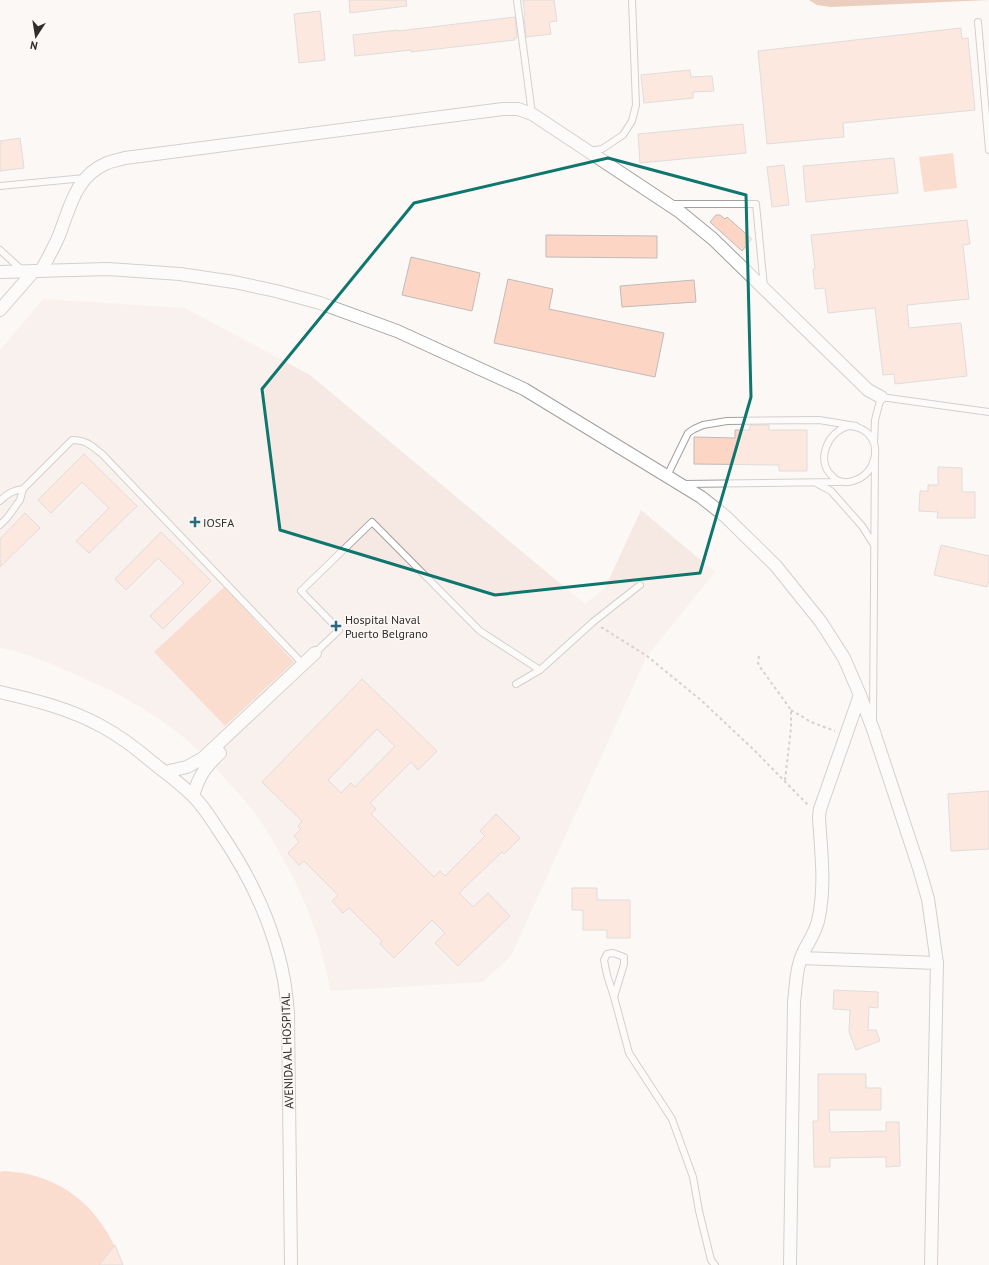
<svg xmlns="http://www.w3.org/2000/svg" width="989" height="1265" font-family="'PT Sans',sans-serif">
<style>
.built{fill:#f6e9e4}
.green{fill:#fabca0}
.water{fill:#d89b7f}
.building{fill:#fcd5c4;stroke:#c0bbba;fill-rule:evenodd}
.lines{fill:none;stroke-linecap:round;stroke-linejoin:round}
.service-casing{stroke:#a39f9d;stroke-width:8}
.minor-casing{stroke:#a39f9d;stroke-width:14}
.path{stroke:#a7a4a3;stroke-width:2;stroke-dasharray:3 3;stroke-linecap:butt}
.service{stroke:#fff;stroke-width:6}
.minor{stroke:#fff;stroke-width:12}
.marked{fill:none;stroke:#0f766e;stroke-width:3;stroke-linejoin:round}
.poi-dot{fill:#2b697f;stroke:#fcf8f6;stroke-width:1.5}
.labels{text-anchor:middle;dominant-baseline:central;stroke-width:3;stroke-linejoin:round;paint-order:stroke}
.poi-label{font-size:12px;fill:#2f2e2d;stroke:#fcf8f6;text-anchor:start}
.street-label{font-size:12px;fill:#2f2e2d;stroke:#fcf8f6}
</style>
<rect width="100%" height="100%" fill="#fcf8f6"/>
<path class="built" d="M43,299L185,308L310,375L585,604L605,588L641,510L715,572L647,656L511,956L483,982L331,991L318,938L307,908L294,879L269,834L252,809L213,765L198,750L182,736L158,718L135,704L112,691L47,662L15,651L0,648V350Z"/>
<path class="green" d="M953,153L957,188L924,192L919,157Z
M224,587L294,662L225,726L154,652Z
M3,1171C11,1172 20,1172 28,1174C78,1186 105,1219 123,1265H0V1172Z"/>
<path class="water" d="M809,0H989L831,7L817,5Z"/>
<path class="building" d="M349,0H406L407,6L350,13Z
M523,0H554L557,21L549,22L551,34L526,37L524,16H525Z
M320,11L325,60L299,63L294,14Z
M515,17L517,38H514L515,40L411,52V50L355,56L353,35L398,30V31Z
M961,28L962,39L968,38L975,110L843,123L844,137L767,144L758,51Z
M690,70L691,77L712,76L714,91L693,92V98L644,103L641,75Z
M743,124L746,153L640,163L638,134Z
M20,138L24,168L0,171V141Z
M894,158L898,193L806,202L803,166Z
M784,165L789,205L772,207L767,167Z
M716,215H720L725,219L727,217L752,239L742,251L710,222Z
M967,220L970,244L963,245L969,299L907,305L909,328L961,323L967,376L895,384L894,374L883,375L875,308L828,313L825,288L815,289L813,269H815L811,235Z
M546,235L657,236V258L546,257Z
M411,257L480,273L472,311L402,295Z
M508,279L553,289L549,309L664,333L655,377L494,343Z
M694,280L696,302L622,307L620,286Z
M750,425H769V430H807V471H779V465L694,464V437L735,438V430H750Z
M84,454L137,506L89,553L76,541L109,508L82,482L51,513L38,500Z
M938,467L962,468V492H975V518H937L938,512L919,511L920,491H928V485H938Z
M25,513L40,528L0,567V539Z
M161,532L211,581L163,629L150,616L184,583L158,558L126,590L115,579Z
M941,545L989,556V581L987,587L934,575Z
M362,679L437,751L418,770L411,762L370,803L376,809L371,814L434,877L440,871L445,876L485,836L480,831L496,814L520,838L504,854L502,852L459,893L473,907L488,893L510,916L458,966L435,943L445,933L432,920L394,958L380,944L382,941L349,908L343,913L332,901L338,895L304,861L299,865L288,853L299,842L294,836L301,829L298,826L302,821L262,782ZM377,729L395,746L355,787L351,783L341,793L328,780Z
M989,791V849L951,851L948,794Z
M572,888H597V900H630V938H607V930H583V910H572Z
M834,990L878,992V1008L869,1007L868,1030H876L880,1041L856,1050L849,1032L850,1010L833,1009Z
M818,1074H866V1088H881V1110H829L830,1132L886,1131V1122H899L900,1166L886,1167V1157L830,1158V1167H814L813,1121H818Z
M115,1245L123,1265H99Z"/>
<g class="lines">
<g class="service-casing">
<path id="service" d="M517,0L532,114
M978,22L989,150
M589,151L602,149L623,135L632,121L636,105L632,0
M0,186L85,178
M671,204H756L764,287
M0,250L23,271
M849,426C870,427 881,445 872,465C866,479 844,489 832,476C815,460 828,431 849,426Z
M874,442L875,420L881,397L989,412
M667,476L688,433L694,429L703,425L727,421L819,420L856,426
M816,483L831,491L862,526L874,545
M684,484L839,482
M0,501C7,494 13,490 23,489
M0,525L7,518L20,500L23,489L72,440C87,440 92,446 103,455L303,664
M315,653L339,630L301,591L372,522L480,631L540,670L516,684
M540,670L593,622L640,585
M873,720L875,451
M614,997L624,964V957L613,953L607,954L604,960L607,975L614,997L629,1053L672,1119L693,1177L699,1211L711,1260L715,1265"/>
</g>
<g class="minor-casing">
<path id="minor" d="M41,271C47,260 53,249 58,238C70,209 74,177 107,163C112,161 119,160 125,158L503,109H518L532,114L680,212L713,239L868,390L881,397
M0,272L108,269L180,274L234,282L276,291L320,303L397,331L524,389L701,497L725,516L776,566L821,622L844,658L860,695L873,729L919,868L928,899L937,963L931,1265
M0,310L34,271
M0,692C35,700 71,709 103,727C121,737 137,749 152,762C166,773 180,783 192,795C203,805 211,819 219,831C251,877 274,925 284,980C286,991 287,1002 288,1013L291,1265
M165,772L187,767L203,758L315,653
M193,796C199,776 205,767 220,753
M801,958L937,963
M790,1265L794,1002C796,986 796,966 804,951C809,941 815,933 818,921C826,887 821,852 819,817L820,809L860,695"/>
</g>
<path class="path" d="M601,627L647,656L702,701L754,750L809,806
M759,656L758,663L760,667L791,710V728L785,780
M791,710L811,722L835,731"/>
<use href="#service" class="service"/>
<use href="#minor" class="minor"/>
</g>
<path d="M0 0H989V1265H0ZM608,158L746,195L751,397L700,573L495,595L280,530L262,389L414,203Z" fill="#fcf8f6" fill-opacity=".55" fill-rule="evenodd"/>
<path class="marked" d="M608,158L746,195L751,397L700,573L495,595L280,530L262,389L414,203Z"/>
<g class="poi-dot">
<path d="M193 516h4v4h4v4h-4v4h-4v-4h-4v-4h4z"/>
<path d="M334 620h4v4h4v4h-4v4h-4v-4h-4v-4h4z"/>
</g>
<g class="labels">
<g class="poi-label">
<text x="203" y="522">IOSFA</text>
<text x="345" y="619">Hospital Naval<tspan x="345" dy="14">Puerto Belgrano</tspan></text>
</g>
<g class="street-label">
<text transform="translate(287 1051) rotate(-92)">AVENIDA AL HOSPITAL</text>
</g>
</g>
<g transform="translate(36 36) rotate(192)" stroke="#fcf8f6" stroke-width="3" paint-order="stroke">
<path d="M0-3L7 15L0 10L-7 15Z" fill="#2f2e2d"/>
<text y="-6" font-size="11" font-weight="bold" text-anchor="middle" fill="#2f2e2d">N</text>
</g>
</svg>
